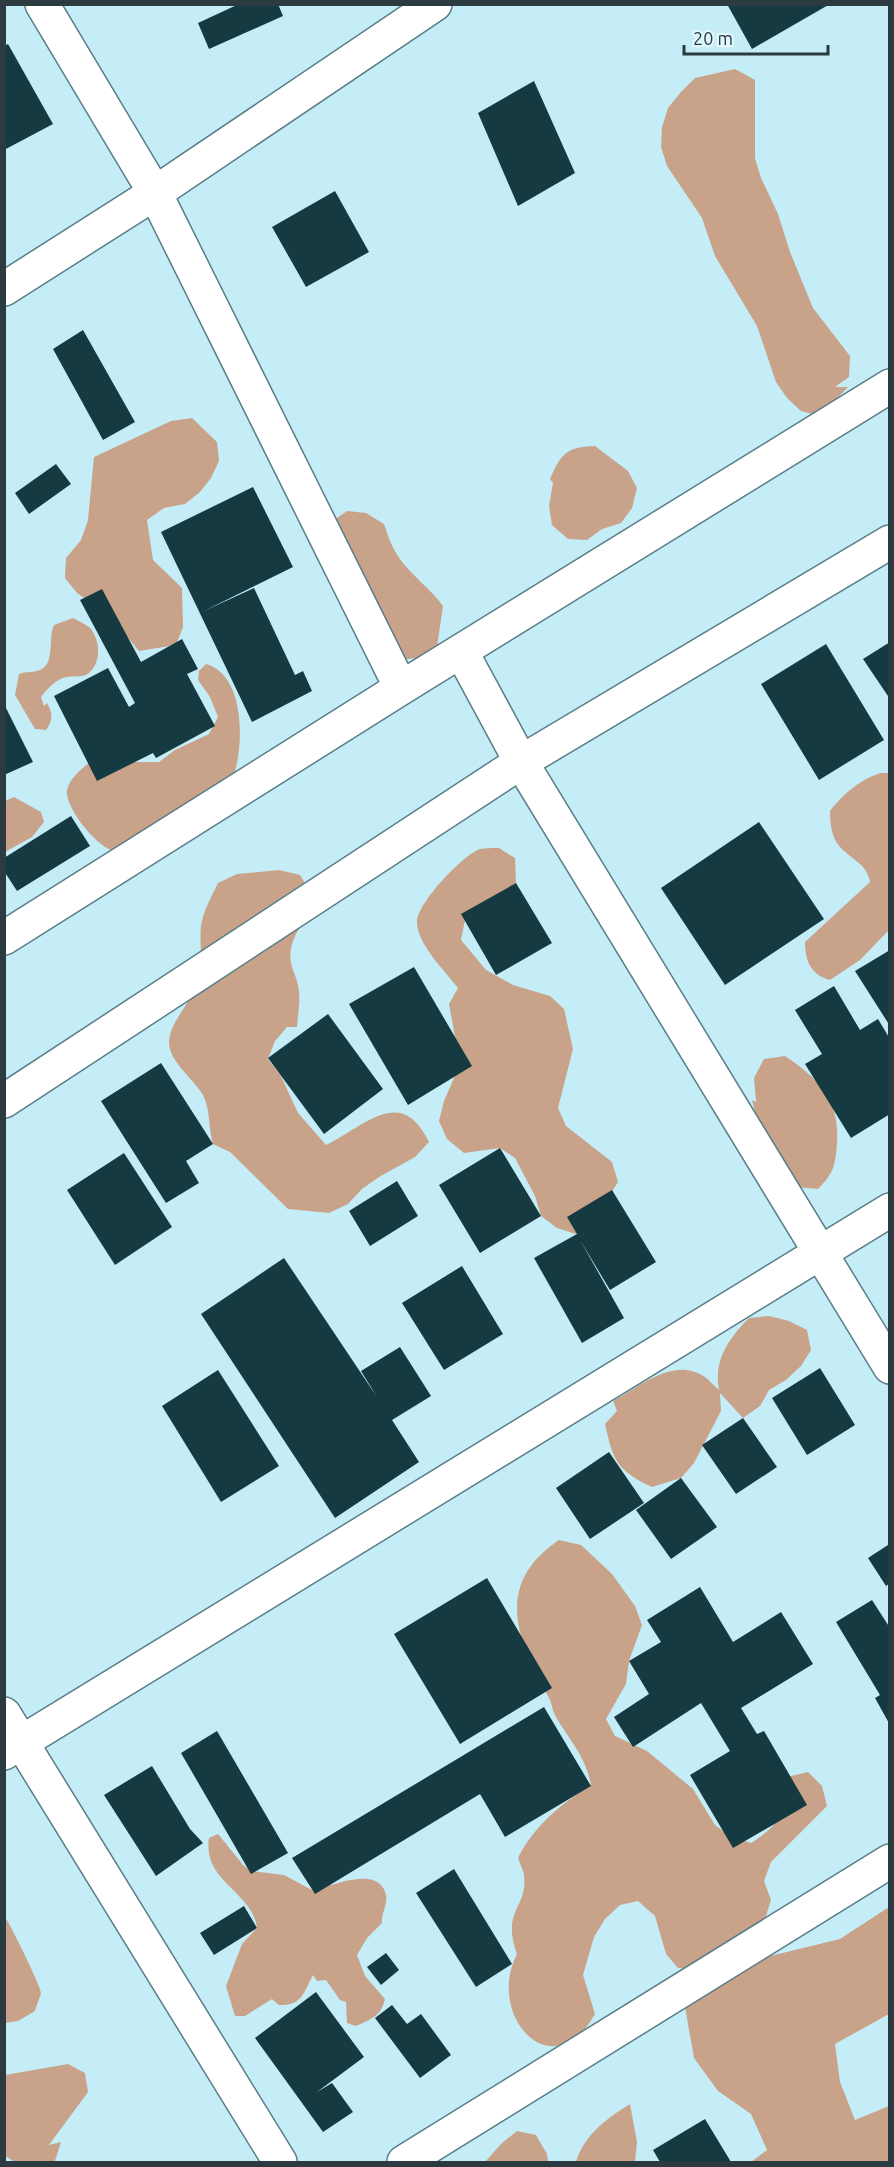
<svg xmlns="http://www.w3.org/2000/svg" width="894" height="2167" font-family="Ubuntu,sans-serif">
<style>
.forest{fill:#c9a389}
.building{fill:#153a42}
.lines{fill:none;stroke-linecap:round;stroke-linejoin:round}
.minor-casing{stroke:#597e87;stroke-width:36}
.minor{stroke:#fff;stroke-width:33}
</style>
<rect width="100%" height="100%" fill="#c5edf7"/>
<path class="forest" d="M735,69L755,80V158L761,178L778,214L790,252L813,308L850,356L849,377L835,387H848L820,416L801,411L787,398L776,382L757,326L715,256L702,218L667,166L661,147L662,127L668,108L681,92L695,78Z
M192,418L217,442L219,461L211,478L200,492L185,504L164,508L147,520L153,560L182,588L183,627L176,645L139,651L110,616L77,593L65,578L66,558L81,540L88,520L94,457L171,421Z
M595,446L628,471L637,488L632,508L621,523L602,529L587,540L568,539L552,525L549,506L553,483L550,479C561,454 566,447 595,446Z
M347,511L366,513L384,524C388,536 392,548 400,559C412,576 430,588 443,606L437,647L418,658L399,660L331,522Z
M73,618C79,621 85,624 90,628C101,640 102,666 86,675C81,677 73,676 67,677C56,679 47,689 41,697L44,706L47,703C53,714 53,720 46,730L35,729L15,695L19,674C26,671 30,673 37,671C57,666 47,638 54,625Z
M206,664C245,675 244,743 234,775L169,821C140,820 138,853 116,851C98,850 64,806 67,790C70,778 81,769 90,762H159L175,750L209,734L218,717L210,697L198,680L199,671Z
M881,773H889V930L860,960L830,980C811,975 805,961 805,942L870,882C867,862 847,858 837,843C831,834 830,821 830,811C842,795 862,778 881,773Z
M14,797L41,812L44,822L32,837L5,852V801Z
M499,848L515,858L516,883L465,920L461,940L486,970L513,985L550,996L564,1009L573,1049L558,1108L566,1126L612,1162L618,1182L602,1207L576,1234L557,1228L541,1216L535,1196L515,1158L500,1148L464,1153L447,1139L439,1121L444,1101L460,1064L449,1004L458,988C445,971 417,944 417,922C417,903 463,855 480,849C485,848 493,848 499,848Z
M279,870L300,875C329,920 298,913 291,949C288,964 295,972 298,985C301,998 298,1013 297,1027H287L275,1041L268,1059L281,1076L298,1113L326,1145C365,1126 401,1084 429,1142L415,1157L379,1177L362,1189L348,1204L329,1213L288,1209L230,1152L213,1144C208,1127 211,1112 203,1095C194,1079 169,1062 169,1042C170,1021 191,1003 197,984C204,964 199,946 201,926C203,911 212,896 218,883L237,874Z
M785,1056C819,1079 840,1100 837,1143C835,1166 834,1173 818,1189L796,1187L757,1120L752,1100L756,1102L754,1078L764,1059Z
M769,1316L789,1321L807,1330L811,1350L801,1366L786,1380L769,1390L760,1406L743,1418L720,1393L721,1411L694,1463L681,1478L652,1487C616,1470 613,1460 605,1424L617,1411L613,1401C641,1386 674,1356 705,1377C710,1381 715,1387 719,1390C713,1361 729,1338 749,1318Z
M559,1540L581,1545L612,1574L635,1606L642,1625L629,1661L626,1684L606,1719L615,1736L647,1751L693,1789L715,1825L731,1837L751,1843C784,1822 781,1814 787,1777L808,1772L822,1786L827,1806L771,1862L764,1881L771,1900L765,1919L700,1969L678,1968L666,1954L655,1916L638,1901L620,1905L605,1919L594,1937L583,1975L595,2014C553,2090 485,2016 517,1954C501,1910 528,1908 524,1876C524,1871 520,1864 518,1858C533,1827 561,1804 591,1785C586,1757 570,1741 556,1717C552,1711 552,1702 548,1696C516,1638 494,1584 559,1540Z
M218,1834L244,1866L252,1871L284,1875L312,1890C329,1888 379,1863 386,1895C388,1905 381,1913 382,1923L367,1938L357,1955L365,1976L385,1999C381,2016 372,2019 356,2026L347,2023L346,2002L340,2000L326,1980L317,1981L313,1975C304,1992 302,2006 279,2005L272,1999L245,2016H235L226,1986L242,1944L257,1928C253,1892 202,1881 209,1838Z
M889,1907V2014L835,2044L840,2082L855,2120L889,2106V2162H751L767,2150L751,2114L718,2091L694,2058L685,2007L758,1959L840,1939Z
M5,1917C10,1924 41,1986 41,1993C40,1998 36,2006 35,2011L18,2021L5,2023Z
M68,2064L85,2073L88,2092L49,2145L61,2142L55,2161L15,2162L5,2156V2075Z
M630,2104L637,2142L635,2162H576C584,2135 607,2118 630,2104Z
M517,2131L536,2135L547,2154L548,2162H485L502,2143Z"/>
<path class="building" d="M239,4H278L283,16L209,49L198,23Z
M727,4H830L752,49Z
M8,44L53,124L4,150V46Z
M534,81L575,173L518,206L478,113Z
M335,191L369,252L306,287L272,227Z
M83,330L135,422L103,440L53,349Z
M56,464L71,484L29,514L15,493Z
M253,487L293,567L204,611L254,588L295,675L303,671L312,691L252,722L161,532Z
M102,589L141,662L182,639L198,669L187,674L215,726L156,758L153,753L97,781L54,696L108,668L129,707L135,703L80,600Z
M890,642V699L863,659Z
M826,644L884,740L819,780L761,684Z
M4,704L33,762L4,775Z
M71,816L90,846L17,891L4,871V858Z
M759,822L824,919L725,985L661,888Z
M516,883L552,943L496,975L461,914Z
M890,950V1026L855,971Z
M414,967L472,1066L408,1105L349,1004Z
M834,986L860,1030L878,1019L890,1039V1114L851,1138L805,1064L822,1054L795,1010Z
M328,1014L383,1089L324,1134L268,1058Z
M161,1063L213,1144L186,1161L199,1183L166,1203L101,1101Z
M500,1148L541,1216L480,1253L439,1185Z
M124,1153L172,1227L115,1265L67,1190Z
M397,1181L418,1216L370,1246L349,1211Z
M612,1190L656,1262L610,1290L580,1240L624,1318L582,1343L534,1258L577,1234L567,1217Z
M284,1258L377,1397L361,1371L400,1347L431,1396L392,1420L419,1462L335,1518L201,1314Z
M462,1266L503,1334L444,1370L402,1303Z
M820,1368L855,1425L807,1455L772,1398Z
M218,1370L279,1466L221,1502L162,1406Z
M743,1418L777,1467L736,1494L702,1445Z
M609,1452L644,1503L590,1539L556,1488Z
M681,1478L717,1527L671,1559L636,1510Z
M888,1545L890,1583L886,1586L868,1558Z
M487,1578L552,1688L460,1744L394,1634Z
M700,1587L733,1642L781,1612L813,1664L741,1708L757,1734L764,1731L807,1805L733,1848L690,1775L730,1751L701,1703L633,1747L614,1717L649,1694L629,1661L661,1642L647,1620Z
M872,1600L890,1628V1725L875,1698L880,1695L836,1622Z
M544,1707L591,1786L505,1837L480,1794L315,1894L292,1858Z
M217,1731L288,1853L251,1874L181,1753Z
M152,1766L190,1829L203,1843L156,1876L104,1795Z
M454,1869L512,1964L476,1987L416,1893Z
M244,1906L257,1928L214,1955L200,1933Z
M386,1953L399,1970L381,1985L367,1967Z
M316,1992L364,2057L317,2092L332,2083L353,2112L323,2132L255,2038Z
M392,2005L407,2024L421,2014L451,2055L420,2078L375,2018Z
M705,2119L731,2162H660L653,2150Z"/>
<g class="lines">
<g class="minor-casing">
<path id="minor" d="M42,4L155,193L401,688
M4,289L155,193L435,4
M461,651L521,762L890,1367
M4,938L401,688L890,386
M4,1101L521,762L890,542
M4,1714L280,2162
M4,1753L890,1210
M404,2162L890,1861"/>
</g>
<use href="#minor" class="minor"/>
</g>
<rect width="894" height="2167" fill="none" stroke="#2b3b3f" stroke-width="12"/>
<path d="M684 45v9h144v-9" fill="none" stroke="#2b3b3f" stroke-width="3"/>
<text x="693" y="45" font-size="18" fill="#2b3b3f" stroke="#dff7fd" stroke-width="4.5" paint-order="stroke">20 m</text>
</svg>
